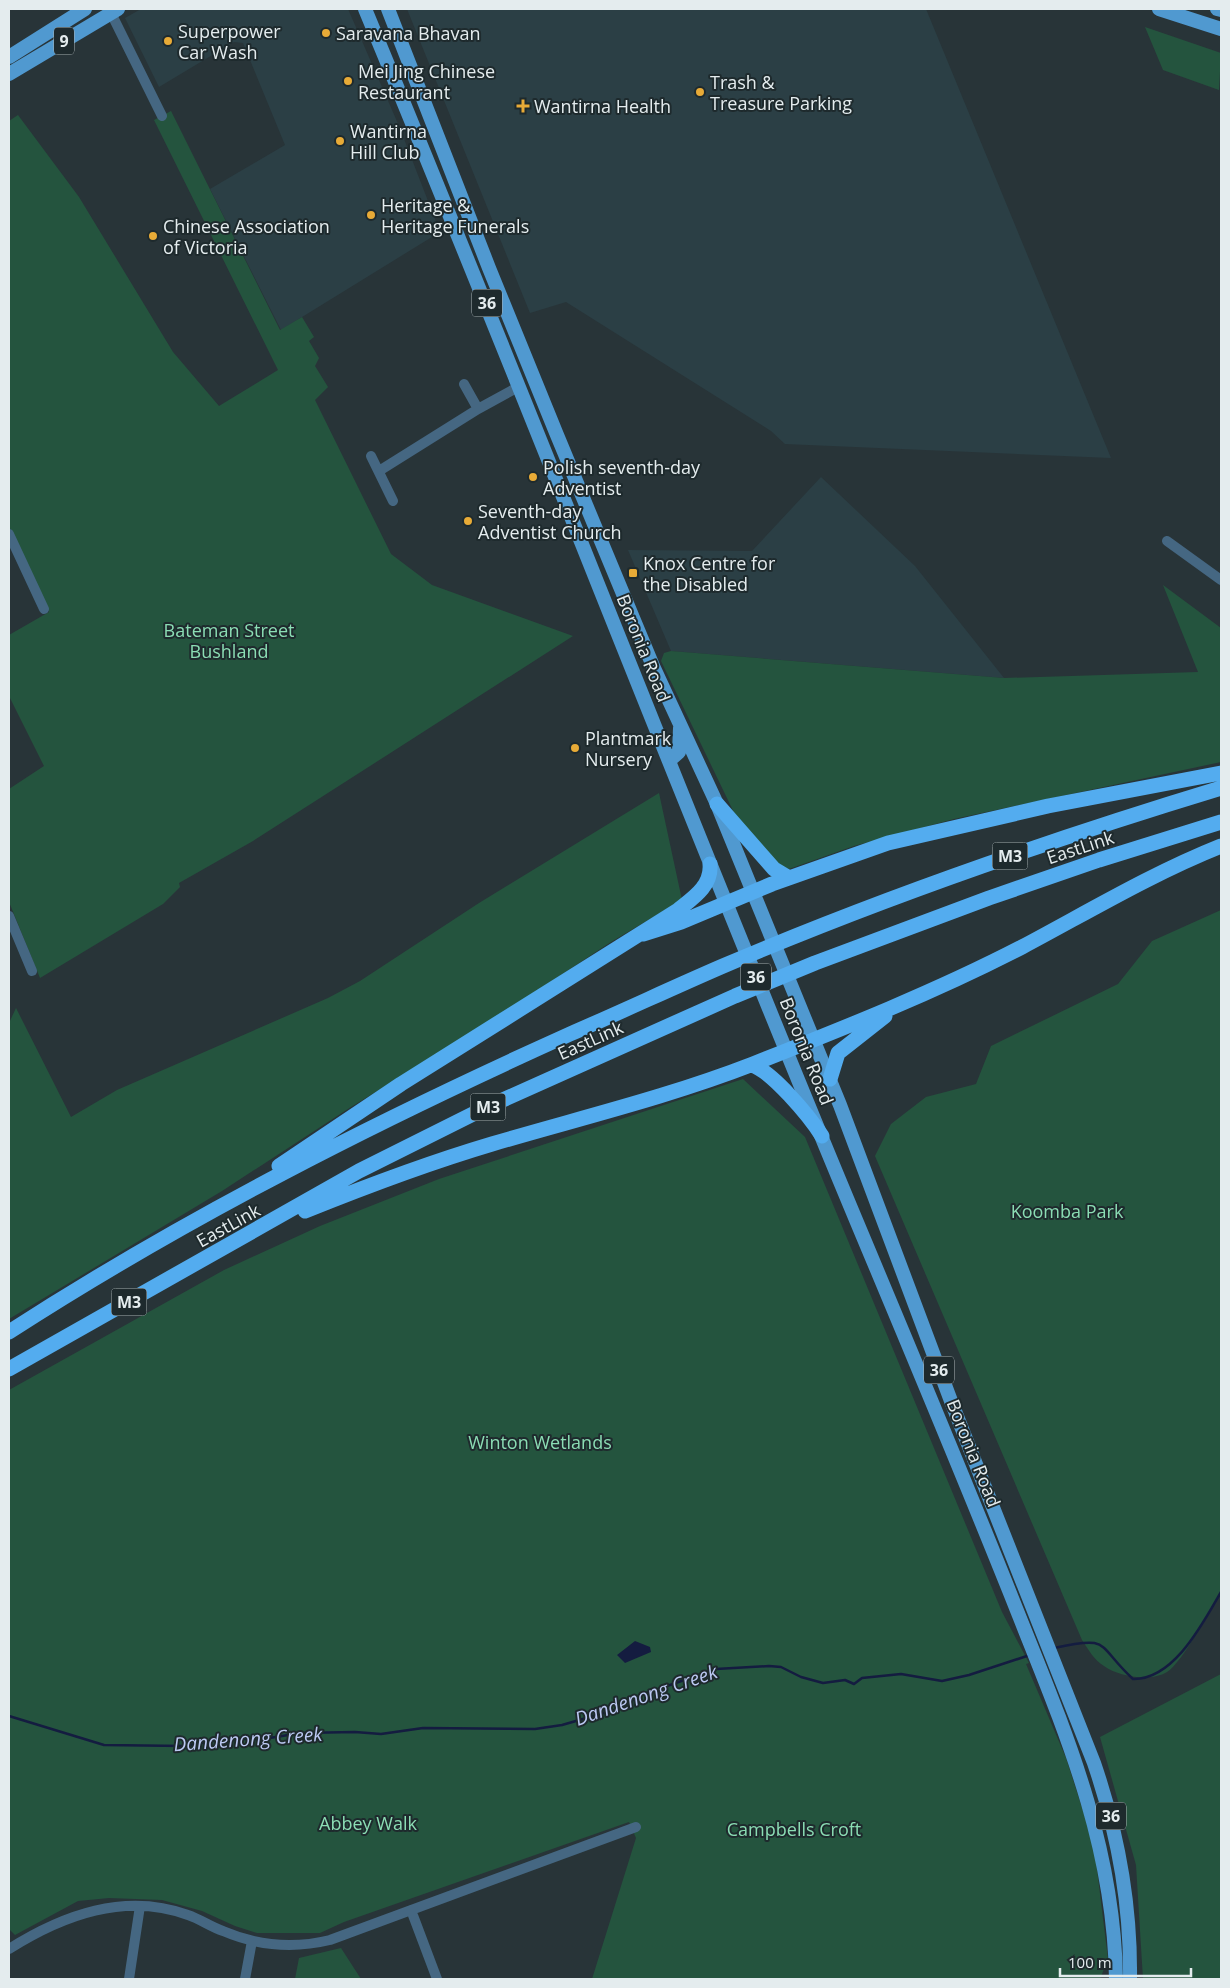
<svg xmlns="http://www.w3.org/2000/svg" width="1230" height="1988" font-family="'Open Sans',sans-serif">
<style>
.built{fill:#2b3f45}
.green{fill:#24543e}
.water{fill:#141c40}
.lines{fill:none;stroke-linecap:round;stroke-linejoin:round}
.stream{stroke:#141c40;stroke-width:2.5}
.minor{stroke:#456782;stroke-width:10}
.primary{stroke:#5099d0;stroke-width:14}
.motorway{stroke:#53acef;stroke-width:15}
.poi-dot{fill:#e8ab37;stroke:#1e2a2d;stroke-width:2}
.labels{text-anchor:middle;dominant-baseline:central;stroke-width:4;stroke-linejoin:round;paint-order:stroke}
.shield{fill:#1e2a2d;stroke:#a9b2b4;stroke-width:1}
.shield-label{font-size:16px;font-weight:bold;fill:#e4ecee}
.poi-label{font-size:18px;fill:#e4ecee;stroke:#1e2a2d;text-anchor:start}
.park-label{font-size:18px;fill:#8bddb4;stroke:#1e2a2d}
.street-label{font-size:18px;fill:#e4ecee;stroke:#1e2a2d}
.water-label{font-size:19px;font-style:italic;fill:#bcc9f3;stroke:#1e2a2d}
</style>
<rect width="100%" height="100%" fill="#283438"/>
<path class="built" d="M141,9H348L399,126L440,232L281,330L210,189L285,145L243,43L234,42L159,87L125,18Z
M407,9H926L1111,458L785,444L771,431L566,302L530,313Z
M821,477L915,566L1004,678L671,651L628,550L752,551Z"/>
<path class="green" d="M1145,27L1221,53L1219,90L1163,70Z
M171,111L280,330L302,317L314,337L309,341L319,358L315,366L328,387L315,400L391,554L432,585L573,636L253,841L179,883L180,887L163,904L40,978L9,902V789L44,766L9,696V635L49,612L9,527V121L18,115L79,197L173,352L219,406L278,370L154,120Z
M1163,585L1221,628V762L954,819L854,846L789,869L777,865L738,821L661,661L664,653L671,651L1004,678L1198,672Z
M659,793L682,900L611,942L477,1030L351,1107L222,1191L9,1319V1023L16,1008L71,1117L117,1090L328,998L360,981L479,903Z
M1221,910V1592C1210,1609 1183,1662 1167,1672C1151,1682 1119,1677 1104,1666C1094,1660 1088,1649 1082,1640L875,1156L891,1124L926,1097L976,1084L991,1046L1118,984L1152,941Z
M743,1079L805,1137L1002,1612L1029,1663L1026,1664L1066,1758L1094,1845L1108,1959L1100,1979H592L636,1838L629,1822L344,1922L320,1933H257L235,1926L202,1911L162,1900L109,1898L78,1901L15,1935L9,1929V1390L224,1270L320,1226L439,1179Z
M1221,1674V1979H1143L1136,1865L1100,1737Z
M341,1948L361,1979H295L299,1958Z"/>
<path class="water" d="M635,1641L650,1647L651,1652L625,1663L617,1655Z"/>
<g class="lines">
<path class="stream" d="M1054,1648C1112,1635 1096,1645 1133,1679C1174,1680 1203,1623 1221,1592
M9,1716L104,1745L184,1746L224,1739H263L301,1733L355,1732L381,1734L423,1728L535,1729L562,1725L614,1710L644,1694L716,1669L769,1666L781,1667L801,1677L823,1683L845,1680L854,1684L862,1678L901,1674L942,1681L969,1675L1030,1655"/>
<path class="minor" d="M111,13L162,116
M464,384L478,409
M371,456L393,501
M379,471L478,409L520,386
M9,534L44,609
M1167,541L1221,580
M9,916L32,971
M411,1910L437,1979
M9,1949C63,1915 125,1892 188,1915C200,1919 211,1927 223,1931C258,1946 293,1949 330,1940L636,1827
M129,1979L140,1906
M245,1979L252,1941"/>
<path class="primary" d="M365,9C532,411 688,818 856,1220C908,1344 960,1468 1010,1593C1061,1722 1114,1838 1116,1979
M388,9L489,268L557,435L653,666L717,804L840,1105L951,1401L1094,1763C1118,1833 1131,1905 1130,1979
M1159,9L1221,29
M1217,9L1221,10
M9,57L85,9
M9,74L118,9
M670,760L679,752L680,728"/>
<path class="motorway" d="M717,804L774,869L789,878
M643,934L681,922L772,884L888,843L1048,806L1221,773
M751,1065C771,1070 810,1117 822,1136
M830,1079L838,1053L885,1016
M279,1166L401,1084L678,910C693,898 712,886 710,864
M305,1211C367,1186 428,1163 492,1144C580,1118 668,1097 753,1064C844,1028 935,992 1022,947C1088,912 1151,874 1221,846
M9,1332C187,1217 377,1121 570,1034C621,1012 672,988 723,966C885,897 1053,839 1221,788
M9,1369L359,1171L487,1107L735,996L815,963L989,898L1099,860L1221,822"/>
</g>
<g class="poi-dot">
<circle cx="326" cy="33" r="5"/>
<circle cx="168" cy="41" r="5"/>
<circle cx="348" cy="81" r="5"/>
<circle cx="700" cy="92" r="5"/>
<path d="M520.5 98.5h5v5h5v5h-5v5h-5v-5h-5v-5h5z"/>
<circle cx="340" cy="141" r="5"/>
<circle cx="371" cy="215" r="5"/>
<circle cx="153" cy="236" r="5"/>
<circle cx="533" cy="477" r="5"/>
<circle cx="468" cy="521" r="5"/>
<rect x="628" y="568" width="10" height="10" rx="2.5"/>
<circle cx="575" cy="748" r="5"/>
</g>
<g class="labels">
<g class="shield">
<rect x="54" y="27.5" width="20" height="27" rx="4"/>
<rect x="472" y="289.5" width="30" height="27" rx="4"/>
<rect x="992.5" y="842.5" width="35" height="27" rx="4"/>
<rect x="741" y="963.5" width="30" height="27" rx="4"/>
<rect x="470.5" y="1093.5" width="35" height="27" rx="4"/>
<rect x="111.5" y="1288.5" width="35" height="27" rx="4"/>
<rect x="924" y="1356.5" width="30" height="27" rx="4"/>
<rect x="1096" y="1802.5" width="30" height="27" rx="4"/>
</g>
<g class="shield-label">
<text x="64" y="41">9</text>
<text x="487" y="303">36</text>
<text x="1010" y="856">M3</text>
<text x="756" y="977">36</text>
<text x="488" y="1107">M3</text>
<text x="129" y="1302">M3</text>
<text x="939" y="1370">36</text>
<text x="1111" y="1816">36</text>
</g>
<g class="poi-label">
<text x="178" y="31">Superpower<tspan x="178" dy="21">Car Wash</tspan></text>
<text x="336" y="33">Saravana Bhavan</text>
<text x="358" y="71">Mei Jing Chinese<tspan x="358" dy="21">Restaurant</tspan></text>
<text x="710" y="82">Trash &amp;<tspan x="710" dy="21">Treasure Parking</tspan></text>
<text x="534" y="106">Wantirna Health</text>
<text x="350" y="131">Wantirna<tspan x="350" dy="21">Hill Club</tspan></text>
<text x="381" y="205">Heritage &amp;<tspan x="381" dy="21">Heritage Funerals</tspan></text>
<text x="163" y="226">Chinese Association<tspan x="163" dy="21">of Victoria</tspan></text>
<text x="543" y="467">Polish seventh-day<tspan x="543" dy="21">Adventist</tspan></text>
<text x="478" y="511">Seventh-day<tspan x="478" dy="21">Adventist Church</tspan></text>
<text x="643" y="563">Knox Centre for<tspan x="643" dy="21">the Disabled</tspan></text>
<text x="585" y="738">Plantmark<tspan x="585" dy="21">Nursery</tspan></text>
</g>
<g class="park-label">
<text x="229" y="630">Bateman Street<tspan x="229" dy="21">Bushland</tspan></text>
<text x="1067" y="1211">Koomba Park</text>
<text x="540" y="1442">Winton Wetlands</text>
<text x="368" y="1823">Abbey Walk</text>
<text x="794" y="1829">Campbells Croft</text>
</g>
<g class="street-label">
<text transform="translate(644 648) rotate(68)">Boronia Road</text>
<text transform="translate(1080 847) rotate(-18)">EastLink</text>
<text transform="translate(590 1040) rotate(-24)">EastLink</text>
<text transform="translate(807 1051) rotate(68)">Boronia Road</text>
<text transform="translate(228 1225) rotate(-29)">EastLink</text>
<text transform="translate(974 1453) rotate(68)">Boronia Road</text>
</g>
<g class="water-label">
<text transform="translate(646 1695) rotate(-19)">Dandenong Creek</text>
<text transform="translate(248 1739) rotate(-4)">Dandenong Creek</text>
</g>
</g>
<rect width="1230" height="1988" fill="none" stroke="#e4ecee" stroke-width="20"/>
<path d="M1060 1968v8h131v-8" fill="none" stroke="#e4ecee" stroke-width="2.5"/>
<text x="1068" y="1968" font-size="15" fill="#e4ecee" stroke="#1e2a2d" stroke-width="4" paint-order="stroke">100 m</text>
</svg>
